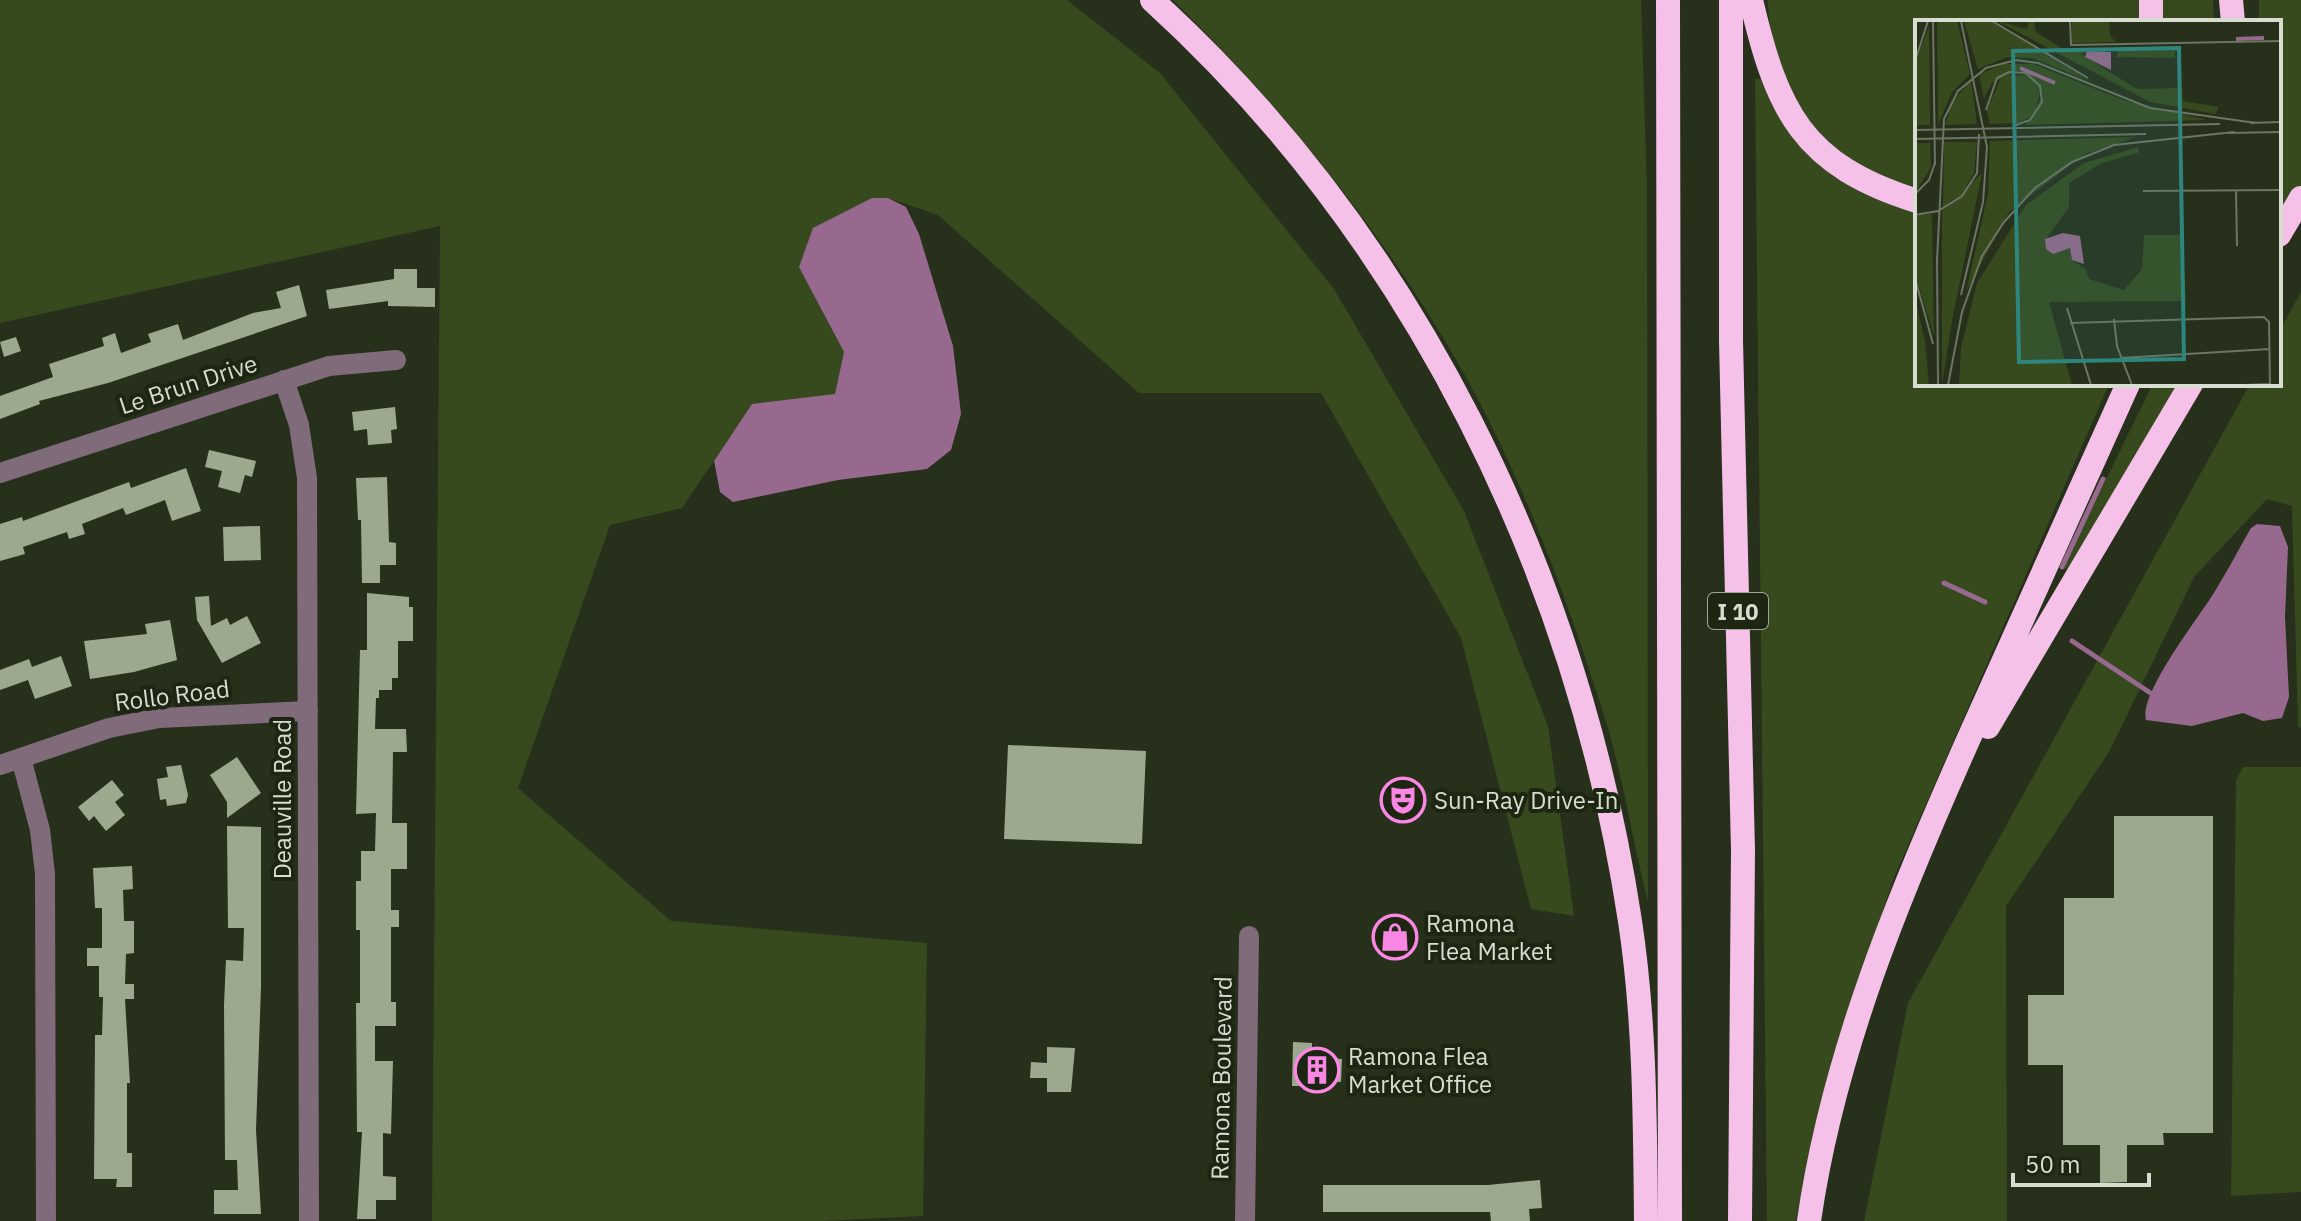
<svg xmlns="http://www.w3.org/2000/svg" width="2301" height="1221" font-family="'IBM Plex Sans',sans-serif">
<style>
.green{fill:#374a1e}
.water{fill:#98698e}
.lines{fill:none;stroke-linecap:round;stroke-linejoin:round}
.stream{stroke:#98698e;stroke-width:5}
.building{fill:#9da98f}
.minor{stroke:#806b7b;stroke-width:20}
.highway{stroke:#f6c1e9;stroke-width:24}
.labels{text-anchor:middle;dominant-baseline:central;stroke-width:8;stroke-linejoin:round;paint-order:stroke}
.shield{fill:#1d2611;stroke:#9fa697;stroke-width:2}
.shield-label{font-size:22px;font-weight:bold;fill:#d7ddd0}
.street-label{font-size:24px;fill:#d7ddd0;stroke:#1d2611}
.poi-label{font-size:24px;fill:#d7ddd0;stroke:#1d2611;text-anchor:start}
.inset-river{fill:none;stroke:#98698e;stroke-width:4}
.inset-road{fill:none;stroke:#6d7563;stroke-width:2}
.view{fill:#2d857d;fill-opacity:0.15;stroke:#2d857d;stroke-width:4}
.inset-edge{fill:none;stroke:#d7ddd0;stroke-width:4}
</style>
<rect width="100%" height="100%" fill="#27301b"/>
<path class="green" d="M0,0H1067L1160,73L1334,289L1464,511L1548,726L1574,916L1531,909L1461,638L1321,393H1139L938,215L888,198L799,266L844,352L835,395L752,404L682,508L610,525L518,788L671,921L927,943L923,1216L821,1221H432L440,226L0,323Z
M1173,0H1641L1647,188L1648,902C1633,843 1624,782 1607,725C1570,606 1526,486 1466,377C1388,238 1286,111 1173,0Z
M1768,0H2142L2141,22H1917V192C1828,166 1770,93 1768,0Z
M2161,0H2213L2214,22H2161Z
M2259,0H2301V187L2279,224V22H2259Z
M1755,79H1763L1845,183L1883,201L1917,211V384H2109L1893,880L1831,1066L1796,1221H1767Z
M2301,292V728L2298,726L2292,506L2267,499L2194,577L2109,752L2006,906L2007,1221H1864L1908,1003L2250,384H2279V332Z
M2153,384H2185L2068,570L2062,568Z
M2243,767H2301V1192L2231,1196L2236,780Z"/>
<path class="water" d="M872,198H888L906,207L919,234L953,346L961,414L951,450L927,469L838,480L733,502L720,492L714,461L752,404L835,394L844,352L799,267L813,228Z
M2257,524L2280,526L2288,547L2285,617L2289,697L2282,718L2263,721L2243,713L2192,726L2146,720C2139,695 2195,622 2210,599C2225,576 2237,552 2251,528Z"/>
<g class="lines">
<path class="stream" d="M2062,567L2103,479
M1944,583L1985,602
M2072,641L2152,694"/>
</g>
<path class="building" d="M394,269H417V288H435V307L388,306V301L329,309L326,290L394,279Z
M299,285L307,316L108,383L39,401L40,404L0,419V396L53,377L49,364L104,346L102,338L115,333L121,353L151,342L148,334L178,324L183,340L253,313L281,308L276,292Z
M16,337L21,351L4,357L0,342Z
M395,407L397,429L391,430L392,443L368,445L367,429L354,431L352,412Z
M209,450L256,461L252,477L245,475L240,493L218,487L222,471L205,467Z
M186,468L201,511L172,521L165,500L126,515L123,508L82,524L85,534L69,539L67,532L23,547L25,554L0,561V524L22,517L23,521L129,482L131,488Z
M387,477L389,542L396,543V565H380V583H362L361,520H358L356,478Z
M260,526L261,560L224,561L223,527Z
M367,593L409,597V607H413V641H398V678H392V690H379V698H376L375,729H406L407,752H393L392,823H407V869H391V910H399V927H391V1002H396V1026H375V1061H393L391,1134L383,1133V1176L396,1177V1200H376V1219H357L362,1132H357L356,1003H360V930H356V881H361V851H375L376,813L356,814L360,650H367Z
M209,596L211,626L227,618L230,625L247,616L261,643L222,663L197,620L195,597Z
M170,620L177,660L134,672L90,679L84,641L147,634L145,624Z
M61,656L72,686L35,699L28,680L0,690V670L29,659L32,667Z
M1008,745L1146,751L1142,844L1004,839Z
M237,757L261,793L227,818V802L210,775Z
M181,765L188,795L186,803L167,806L166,799L160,800L157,779L168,777L166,767Z
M112,780L124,795L115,802L125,815L106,831L94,816L89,821L78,807Z
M2114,816H2213V1133H2163L2164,1145H2127V1182L2100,1183V1145H2063V1065H2028V995H2064V898H2114Z
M227,826L261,827V987L256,1130L261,1214H214V1190H238L237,1160H225L224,1005L226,960L243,961L244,928H228Z
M132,866L133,889L123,890L124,921H134V953L126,954L125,984H134V999H125L130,1083H127V1153H132V1187H116L117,1179H94L95,1035H102L103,997H99V966H87V948H102V908H95L93,868Z
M1293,1042L1312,1043V1057L1342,1059L1341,1082L1310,1081V1086H1292Z
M1047,1047L1075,1048L1071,1092H1047V1078H1030L1031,1062L1047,1063Z
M1540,1180L1542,1208L1529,1209L1530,1221H1491L1490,1212H1323V1185H1488Z"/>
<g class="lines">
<path class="minor" d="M284,380L299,425L307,478L309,1221
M0,473L329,366L396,360
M21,758L40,830L45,874L46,1221
M0,765L109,728L159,718L308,711
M1245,1221L1249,936"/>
<path class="highway" d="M1152,0C1414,238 1577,573 1630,921C1645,1020 1645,1121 1646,1221
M1668,0L1670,1221
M1731,0V341L1743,851L1740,1221
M1751,0C1777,111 1802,165 1917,201
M2231,0L2233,22
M2151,22V0
M2279,235L2301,198
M1988,727L2191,384
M1809,1221C1833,1053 1900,893 1969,738C2021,620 2075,502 2128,384"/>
</g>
<defs>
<g id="theatre-ring" transform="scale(2.3)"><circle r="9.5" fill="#1d2611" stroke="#fb87e5" stroke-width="1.5"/><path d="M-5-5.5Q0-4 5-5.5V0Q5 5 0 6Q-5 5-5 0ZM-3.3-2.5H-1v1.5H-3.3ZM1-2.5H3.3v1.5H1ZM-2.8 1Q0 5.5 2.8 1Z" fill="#fb87e5"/></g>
<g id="shop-ring" transform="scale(2.3)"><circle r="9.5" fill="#1d2611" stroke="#fb87e5" stroke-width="1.5"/><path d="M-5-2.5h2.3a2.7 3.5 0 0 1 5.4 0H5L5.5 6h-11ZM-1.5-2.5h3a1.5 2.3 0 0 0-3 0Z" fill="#fb87e5"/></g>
<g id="building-ring" transform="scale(2.3)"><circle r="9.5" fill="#1d2611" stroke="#fb87e5" stroke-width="1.5"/><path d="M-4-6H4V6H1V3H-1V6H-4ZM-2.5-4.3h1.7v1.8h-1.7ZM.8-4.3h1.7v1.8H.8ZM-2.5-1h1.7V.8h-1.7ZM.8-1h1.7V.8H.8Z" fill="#fb87e5"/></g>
</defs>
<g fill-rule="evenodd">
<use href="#theatre-ring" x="1403" y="800"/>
<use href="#shop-ring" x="1395" y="937"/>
<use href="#building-ring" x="1317" y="1070"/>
</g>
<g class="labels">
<rect class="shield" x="1708" y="593" width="60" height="36" rx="6"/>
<g class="shield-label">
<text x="1738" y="611">I 10</text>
</g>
<g class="street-label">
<text transform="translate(188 384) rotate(-18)">Le Brun Drive</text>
<text transform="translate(172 695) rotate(-7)">Rollo Road</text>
<text transform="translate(282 799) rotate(-90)">Deauville Road</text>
<text transform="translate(1221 1078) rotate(-89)">Ramona Boulevard</text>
</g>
<g class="poi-label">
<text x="1434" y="800">Sun-Ray Drive-In</text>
<text x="1426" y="923">Ramona<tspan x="1426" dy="28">Flea Market</tspan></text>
<text x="1348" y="1056">Ramona Flea<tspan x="1348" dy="28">Market Office</tspan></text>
</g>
</g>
<g transform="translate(1915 20)">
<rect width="366" height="366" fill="#27301b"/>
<path d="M22,1H42L55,54L37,72L23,105ZM49,1H76L176,62L118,38L92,37L63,49ZM82,1L112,9L114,1H119L121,12L146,28H198L166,34L222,69L264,68L266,45L268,81L304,87L300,94L235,82ZM157,1H194L195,16L201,22L157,23ZM14,6L15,105H0V44ZM260,26V38L202,37V28ZM90,44H118L208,80L292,100L110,105L128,75L105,50L77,63L69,79L64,54ZM111,55L125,73L118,96L102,103L74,104L72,90L87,56ZM56,60L62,104L30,105L37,83ZM222,117L170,134L94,192L51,272L73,174L75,121ZM29,122H62L59,153L48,172L28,187ZM0,123H15L16,147L0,173ZM224,127L223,133L187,143L154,163V187L129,222L155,228L157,240L171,249L174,259L209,270L227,249L229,215H266L271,281L134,282L157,365H44L46,328L62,263L111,185L169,143ZM67,153L37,301L27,365V191ZM17,194L19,316L0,254V196ZM0,278L10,321L14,365H0Z" fill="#374a1e"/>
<path d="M172,31L196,32V50L170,37ZM148,213L165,216L169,244L157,240L155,228L138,234L131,229L130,219Z" fill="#98698e"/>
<path class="inset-river" d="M321,19L349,18M105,48L140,63"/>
<path class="inset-road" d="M18,1L20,145M77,1L173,58M155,1L156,25L366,21M0,41L13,1M71,90L82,58L94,52L111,53L125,66L127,82L115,100L101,105M335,103L366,102M0,110L305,104M313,113L366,112M0,119L231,114M228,171L366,170M321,171L322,226M0,174L14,160L20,143M0,195L23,191L47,176L62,153L64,114M22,236L23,365M22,241L29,99L43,71L71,48L101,40L123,43L235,88L341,103M0,258L18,324M46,275L68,182L72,127L46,1M152,288L176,365M199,299L202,326L217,365M155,303L349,297L354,302L355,365M206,338L355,329M33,365L47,292L67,236L89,202L120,168L157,142L199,125L319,112M329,365L355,364"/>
<path class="view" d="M264,28L269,339L104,342L98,31Z"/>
<rect width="366" height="366" class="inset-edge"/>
</g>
<path d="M2013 1173v12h136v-12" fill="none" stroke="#d7ddd0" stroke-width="4"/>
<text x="2025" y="1173" font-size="24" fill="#d7ddd0" stroke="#1d2611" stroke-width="6" paint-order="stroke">50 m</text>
</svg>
